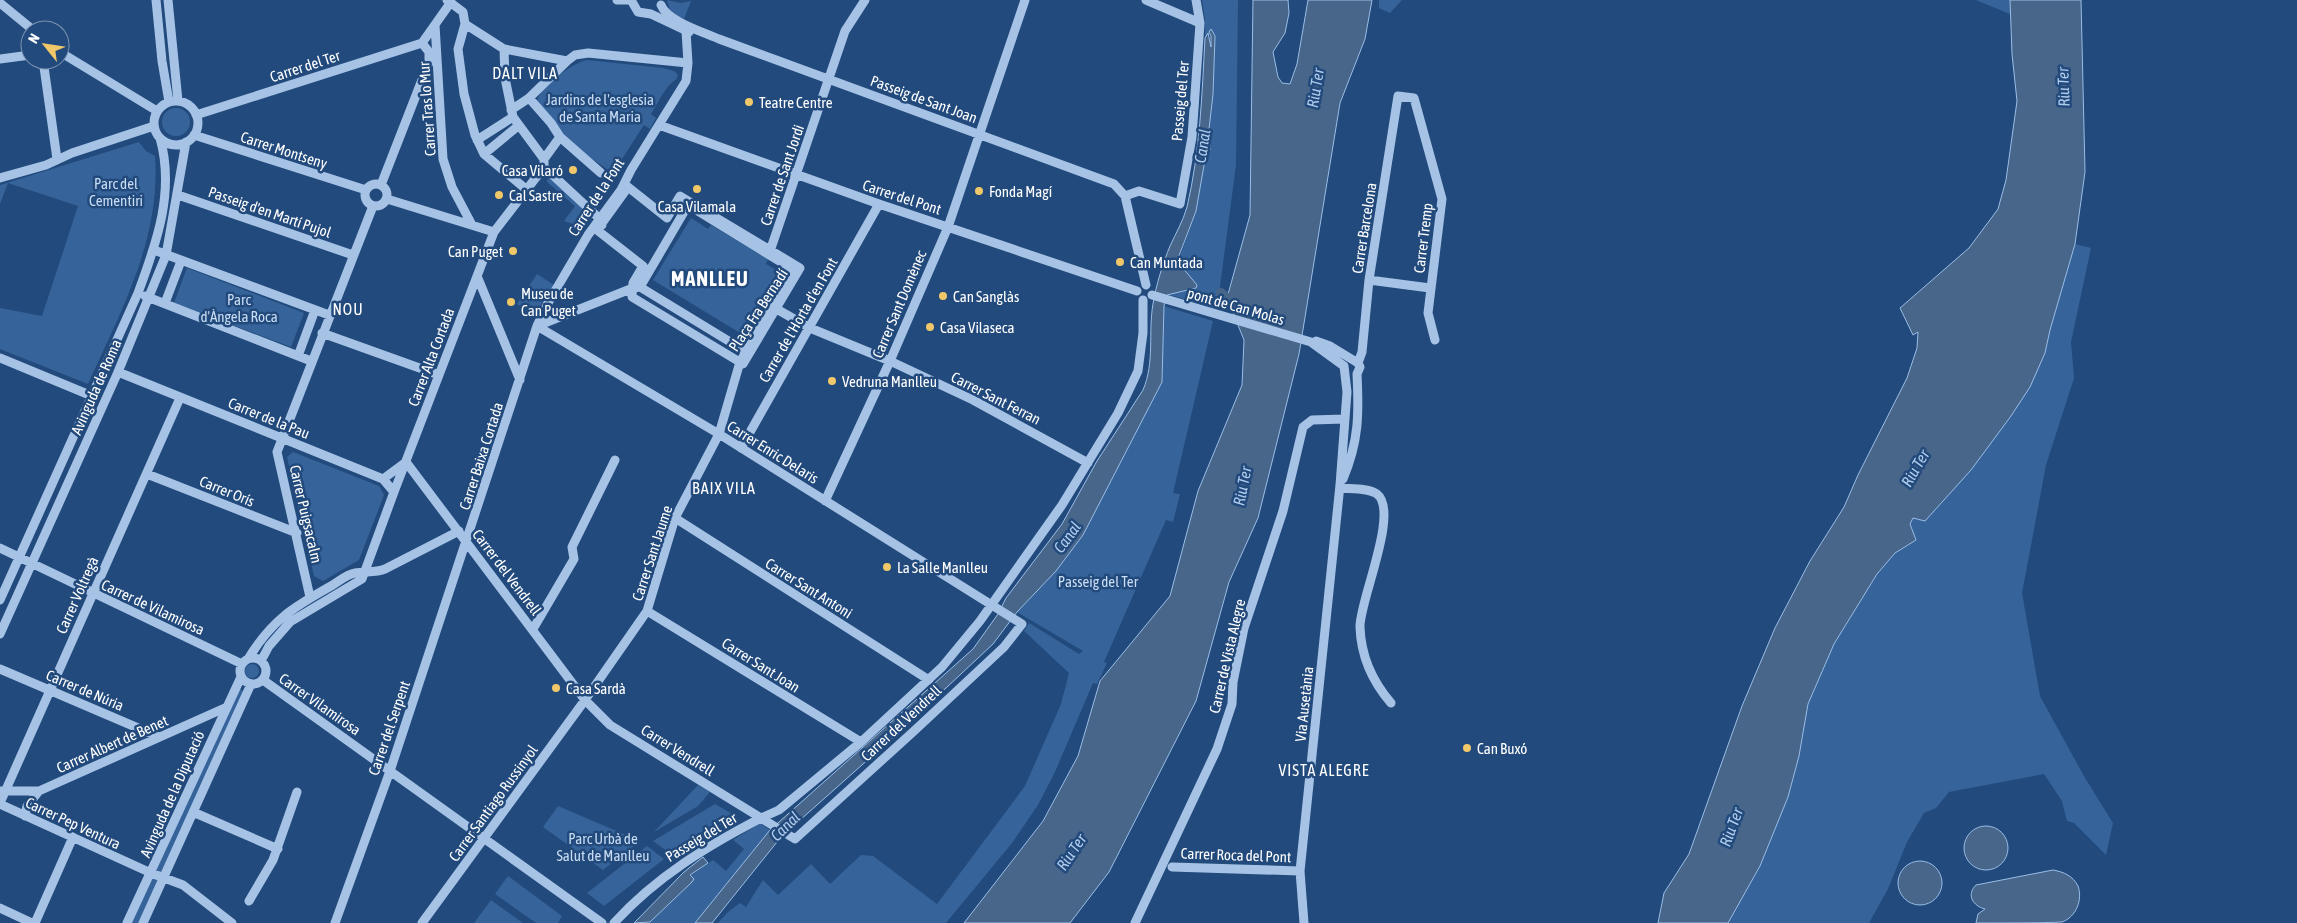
<svg xmlns="http://www.w3.org/2000/svg" width="2297" height="923" font-family="'Asap Condensed',sans-serif">
<style>
.green{fill:#36649a}
.water{fill:#48668a;stroke:#9abee7}
.lines{fill:none;stroke-linecap:round;stroke-linejoin:round}
.canal{stroke:#48668a;stroke-width:10}
.minor{stroke:#a6c3e6;stroke-width:9}
.poi-dot{fill:#f1c869;stroke:#224a7c;stroke-width:2}
.labels{text-anchor:middle;dominant-baseline:central;stroke-width:5;stroke-linejoin:round;paint-order:stroke}
.street-label{font-size:15px;fill:#fff;stroke:#224a7c}
.park-label{font-size:15px;fill:#c9ddf4;stroke:#224a7c}
.poi-label{font-size:15px;fill:#fff;stroke:#224a7c;text-anchor:start}
.neighbourhood-label{font-size:16px;letter-spacing:1px;fill:#fff;stroke:#224a7c}
.water-label{font-size:16px;font-style:italic;fill:#b1cded;stroke:#224a7c}
.district-label{font-size:20px;font-weight:bold;letter-spacing:1px;fill:#fff;stroke:#224a7c}
</style>
<rect width="100%" height="100%" fill="#224a7c"/>
<path class="green" d="M667,0L681,3L691,1L684,19L671,13Z
M1202,0H1238L1236,165L1217,309L1167,294L1196,211L1206,154L1210,150L1208,138L1213,94L1215,36L1211,30L1205,38V20Z
M1379,0H1402L1390,13L1379,8Z
M1976,0H2010V14L1978,1Z
M587,60L663,68L674,71L678,75L676,80C667,83 657,105 651,114L656,118L650,129L644,125L613,173L583,153L559,133L537,102C539,86 573,63 587,60Z
M162 122a14 14 0 1 1 28 0a14 14 0 1 1-28 0Z
M139,142L146,151L155,156C161,239 121,311 88,384L0,349V308L42,316L78,206L8,183L0,204V185Z
M548,176L593,217L582,227L564,221L575,206L547,182Z
M691,218L708,229L711,225L768,259L766,264L783,274L745,336L653,280Z
M2075,244L2091,248L2071,342L2074,378L2046,465L2022,593L2040,696L2085,778L2113,823L2106,855L2074,823L2067,821L2062,801L2044,774L1949,792L1936,808L1924,813L1907,842L1888,889L1869,923H1728L1760,866L1788,797L1799,756L1808,704L1834,644L1877,574L1895,553L1916,540L1910,524L1913,517L2045,353L2050,330Z
M187,268L304,313L291,347L174,303Z
M537,274L554,285L534,315L517,304Z
M1164,306L1213,321L1173,493L1180,494L1173,522L1166,520L1104,662L1107,663L1097,684L1093,683L1055,772L1038,805L1012,843L946,923H718L728,912L740,903L746,907L763,880L778,895L811,864L830,884L861,855L873,856L937,904L1025,786L1061,704L1069,673L1024,631L1029,623L1079,654L1083,651L1017,612L1056,571L1115,470L1162,382Z
M293,452L379,486L384,495L359,560L323,581L314,576L287,457Z
M245 671a7 7 0 1 1 14 0a7 7 0 1 1-14 0Z
M239,689L245,692L162,873L156,871Z
M698,785L710,792L698,806L654,832Z
M715,804L736,816L671,854L653,841Z
M558,806L640,841L603,870L543,827Z
M760,823L770,830L695,923H649L692,882L690,876L713,860L726,871L744,849L733,840Z
M647,846L664,859L604,906L587,893Z
M508,876L562,916L558,923H536L495,894Z
M152,877L158,879L139,923H131Z
M491,900L523,923H474Z"/>
<path class="water" d="M1253,0H1288L1289,13L1285,33L1273,52L1278,77L1282,83L1290,84L1297,64L1308,0H1372L1365,39L1340,103L1299,354L1258,518L1229,582L1196,701L1109,872L1070,923H964L1043,821L1078,756L1100,681L1170,596L1198,491L1242,385L1244,340L1227,298L1250,215Z
M2010,0H2081L2085,172L2075,244L2050,330L2045,353L2030,387L2011,416L1971,470L1925,521L1913,518L1910,524L1916,540L1895,553L1877,574L1834,644L1808,704L1799,756L1788,797L1760,866L1728,923H1658L1664,893L1689,854L1742,706L1775,628L1810,561L1844,507L1858,475L1907,378L1917,348L1918,332L1913,335L1900,308L1969,248L1998,209L2006,180L2017,101L2012,54Z
M1211,29L1215,36L1213,94L1208,138L1210,150L1206,154L1196,211L1177,261L1197,285L1196,288L1167,295L1164,306L1162,382L1083,535L1056,571L1017,612L993,644L899,732L781,837L712,923H695L770,830L973,649L998,614L1006,598L1062,524L1097,461L1143,390C1155,362 1148,332 1153,304C1156,285 1163,263 1170,246C1176,233 1183,221 1187,207C1200,152 1202,95 1205,38L1208,33L1211,47V36L1209,32Z
M1964 848a22 22 0 1 1 44 0a22 22 0 1 1-44 0Z
M703,857L708,863L690,875L694,879L692,882L650,922L634,923L684,872Z
M1898 883a22 22 0 1 1 44 0a22 22 0 1 1-44 0Z
M2053,870C2064,872 2073,876 2078,886C2083,900 2076,917 2062,922C2045,923 1997,923 1976,923L1978,914L1985,909C1973,906 1966,895 1976,885Z"/>
<g class="lines">
<path class="canal" d="M1221,293L1227,298L1240,302"/>
<path class="minor" d="M156,0L162,61L169,102
M168,0L178,101
M447,0L463,12L465,24L458,49L464,94L475,135L484,154L527,190
M617,0H631
M631,0L638,12L651,14L689,32
M1146,0L1200,23
M0,3L33,30
M661,5C667,21 703,32 719,39L1114,184L1125,196L1146,285
M465,24L504,49L567,61
M435,25L443,159L452,187L472,225
M422,43L451,2
M504,49L505,78L513,117L544,159
M60,52L157,111
M0,59L30,55
M43,60L57,159
M529,98L551,123L560,137L601,173
M154 123a22 22 0 1 1 44 0a22 22 0 1 1-44 0Z
M511,110L529,98L567,61L575,55L588,53L688,63
M196,115L422,43
M659,125L879,204L1137,291
M194,135L366,190
M477,140L513,117
M484,154L518,126
M544,159L560,137
M544,167L600,219L602,225
M0,178L46,165L72,153L154,126
M365 195a11 11 0 1 1 22 0a11 11 0 1 1-22 0Z
M381,185L429,62V52L422,43
M628,187L667,218L680,196L800,268L743,364L632,297L633,283L643,266L597,230Z
M178,195L353,255
M1125,196L1139,191L1180,204L1192,137L1200,23L1196,0
M387,199L494,232
M154,250L329,315
M769,254L845,31L865,0
M477,276L520,380
M1369,280L1430,288
M1152,295L1311,342L1344,366
M145,296L311,361
M165,303L181,261
M773,307L810,328L890,361L973,400L1088,463
M537,326L719,434L1022,624L1004,647L914,731L795,839L761,818C707,846 656,877 614,923
M537,326L633,288L640,287L745,351
M322,333L439,375
M1316,341L1330,346L1358,363
M298,356L315,310
M0,358L92,396
M1358,363L1362,352L1369,280L1398,96L1414,98L1442,199L1428,313L1435,340
M118,372L383,479L394,492L362,579L290,622L269,646L261,661
M741,448L879,204
M406,462L585,700L610,725L761,818L779,810L861,742L942,667L980,621L1062,505L1118,413L1138,371L1143,333V300
M147,474L297,533
M383,479L406,462
M1343,479C1359,441 1359,414 1357,374L1360,367L1358,363
M1340,488C1351,489 1369,488 1377,494C1400,512 1359,602 1360,627C1361,657 1372,681 1391,703
M394,492L494,232L544,167V159
M825,501L890,361L948,227L1025,0
M675,518L929,680
M0,548L242,664
M310,597L277,452L373,206
M0,600L138,293C157,242 175,191 160,138
M647,611L861,742
M533,629L574,559L572,547L615,460
M0,634L118,372L166,255L186,142
M240 671a13 13 0 1 1 26 0a13 13 0 1 1-26 0Z
M248,659C272,620 292,608 331,586C338,582 347,574 355,573C365,571 375,573 385,569L459,531
M0,669L159,737
M263,680L602,923
M0,791H39L227,707
M0,803L180,398
M0,804L151,873L183,885L232,923
M193,812L278,849
M25,816L27,806L39,791
M1172,867L1300,871
M249,901L273,860L297,792
M0,908L32,923
M35,923L73,837
M127,923L241,677
M143,923L251,684
M335,923L390,771L537,326L548,303L588,235L621,190L631,170L686,81L688,63L686,31
M422,923L585,700L647,611L675,518L719,434L740,362L794,270L688,205L640,287
M1135,923L1217,749L1232,704L1233,682L1244,628L1283,511L1303,427L1312,420L1344,419
M1304,923L1300,871L1340,485L1347,392L1344,366"/>
</g>
<g class="poi-dot">
<circle cx="749" cy="102" r="5"/>
<circle cx="573" cy="170" r="5"/>
<circle cx="697" cy="189" r="5"/>
<circle cx="979" cy="191" r="5"/>
<circle cx="499" cy="195" r="5"/>
<circle cx="513" cy="251" r="5"/>
<circle cx="1120" cy="262" r="5"/>
<circle cx="943" cy="296" r="5"/>
<circle cx="511" cy="302" r="5"/>
<circle cx="930" cy="327" r="5"/>
<circle cx="832" cy="381" r="5"/>
<circle cx="887" cy="567" r="5"/>
<circle cx="556" cy="688" r="5"/>
<circle cx="1467" cy="748" r="5"/>
</g>
<g class="labels">
<g class="street-label">
<text transform="translate(305 66) rotate(-18)">Carrer del Ter</text>
<text transform="translate(924 99) rotate(20)">Passeig de Sant Joan</text>
<text transform="translate(1180 101) rotate(-85)">Passeig del Ter</text>
<text transform="translate(427 109) rotate(-94)">Carrer Tras lo Mur</text>
<text transform="translate(284 150) rotate(18)">Carrer Montseny</text>
<text transform="translate(782 175) rotate(-71)">Carrer de Sant Jordi</text>
<text transform="translate(596 197) rotate(-57)">Carrer de la Font</text>
<text transform="translate(902 197) rotate(18)">Carrer del Pont</text>
<text transform="translate(270 212) rotate(19)">Passeig d'en Martí Pujol</text>
<text transform="translate(1364 228) rotate(-81)">Carrer Barcelona</text>
<text transform="translate(1423 238) rotate(-83)">Carrer Tremp</text>
<text transform="translate(899 304) rotate(-67)">Carrer Sant Domènec</text>
<text transform="translate(1236 306) rotate(16)">pont de Can Molas</text>
<text transform="translate(758 310) rotate(-57)">Plaça Fra Bernadí</text>
<text transform="translate(798 320) rotate(-60)">Carrer de l'Horta d'en Font</text>
<text transform="translate(431 357) rotate(-69)">Carrer Alta Cortada</text>
<text transform="translate(96 387) rotate(-66)">Avinguda de Roma</text>
<text transform="translate(996 398) rotate(27)">Carrer Sant Ferran</text>
<text transform="translate(269 418) rotate(22)">Carrer de la Pau</text>
<text transform="translate(773 452) rotate(32)">Carrer Enric Delaris</text>
<text transform="translate(481 456) rotate(-72)">Carrer Baixa Cortada</text>
<text transform="translate(227 491) rotate(22)">Carrer Orís</text>
<text transform="translate(306 514) rotate(77)">Carrer Puigsacalm</text>
<text transform="translate(652 553) rotate(-72)">Carrer Sant Jaume</text>
<text transform="translate(507 572) rotate(53)">Carrer del Vendrell</text>
<text transform="translate(809 588) rotate(32)">Carrer Sant Antoni</text>
<text transform="translate(77 595) rotate(-66)">Carrer Voltregà</text>
<text transform="translate(153 607) rotate(25)">Carrer de Vilamirosa</text>
<text transform="translate(1227 656) rotate(-77)">Carrer de Vista Alegre</text>
<text transform="translate(761 665) rotate(32)">Carrer Sant Joan</text>
<text transform="translate(85 690) rotate(23)">Carrer de Núria</text>
<text transform="translate(320 704) rotate(35)">Carrer Vilamirosa</text>
<text transform="translate(1304 704) rotate(-84)">Via Ausetània</text>
<text transform="translate(901 723) rotate(-43)">Carrer del Vendrell</text>
<text transform="translate(389 728) rotate(-71)">Carrer del Serpent</text>
<text transform="translate(112 744) rotate(-24)">Carrer Albert de Benet</text>
<text transform="translate(678 750) rotate(32)">Carrer Vendrell</text>
<text transform="translate(172 794) rotate(-66)">Avinguda de la Diputació</text>
<text transform="translate(493 803) rotate(-54)">Carrer Santiago Russinyol</text>
<text transform="translate(73 823) rotate(25)">Carrer Pep Ventura</text>
<text transform="translate(701 837) rotate(-31)">Passeig del Ter</text>
<text transform="translate(1236 855) rotate(2)">Carrer Roca del Pont</text>
</g>
<g class="park-label">
<text x="600" y="99">Jardins de l'esglesia<tspan x="600" dy="17">de Santa Maria</tspan></text>
<text x="116" y="183">Parc del<tspan x="116" dy="17">Cementiri</tspan></text>
<text x="239" y="299">Parc<tspan x="239" dy="17">d'Àngela Roca</tspan></text>
<text x="1098" y="581">Passeig del Ter</text>
<text x="603" y="838">Parc Urbà de<tspan x="603" dy="17">Salut de Manlleu</tspan></text>
</g>
<g class="poi-label">
<text x="759" y="102">Teatre Centre</text>
<text x="563" y="170" text-anchor="end">Casa Vilaró</text>
<text x="989" y="191">Fonda Magí</text>
<text x="509" y="195">Cal Sastre</text>
<text x="697" y="206" text-anchor="middle">Casa Vilamala</text>
<text x="503" y="251" text-anchor="end">Can Puget</text>
<text x="1130" y="262">Can Muntada</text>
<text x="521" y="293">Museu de<tspan x="521" dy="17">Can Puget</tspan></text>
<text x="953" y="296">Can Sanglàs</text>
<text x="940" y="327">Casa Vilaseca</text>
<text x="842" y="381">Vedruna Manlleu</text>
<text x="897" y="567">La Salle Manlleu</text>
<text x="566" y="688">Casa Sardà</text>
<text x="1477" y="748">Can Buxó</text>
</g>
<g class="neighbourhood-label">
<text x="525" y="73">DALT VILA</text>
<text x="348" y="309">NOU</text>
<text x="724" y="488">BAIX VILA</text>
<text x="1324" y="770">VISTA ALEGRE</text>
</g>
<g class="water-label">
<text transform="translate(2063 87) rotate(-92)">Riu Ter</text>
<text transform="translate(1315 88) rotate(-81)">Riu Ter</text>
<text transform="translate(1202 146) rotate(-81)">Canal</text>
<text transform="translate(1915 468) rotate(-60)">Riu Ter</text>
<text transform="translate(1242 486) rotate(-79)">Riu Ter</text>
<text transform="translate(1067 537) rotate(-54)">Canal</text>
<text transform="translate(785 826) rotate(-44)">Canal</text>
<text transform="translate(1731 827) rotate(-70)">Riu Ter</text>
<text transform="translate(1071 852) rotate(-56)">Riu Ter</text>
</g>
<g class="district-label">
<text x="710" y="278">MANLLEU</text>
</g>
</g>
<g transform="translate(45 45) rotate(300)"><circle r="24" fill="#224a7c" stroke="#7a92b0"/>
<path d="M0-4L9 19L0 12L-9 19Z" fill="#f1c869"/>
<text y="-8" font-size="14" font-weight="bold" text-anchor="middle" fill="#ffffff">N</text>
</g>
</svg>
